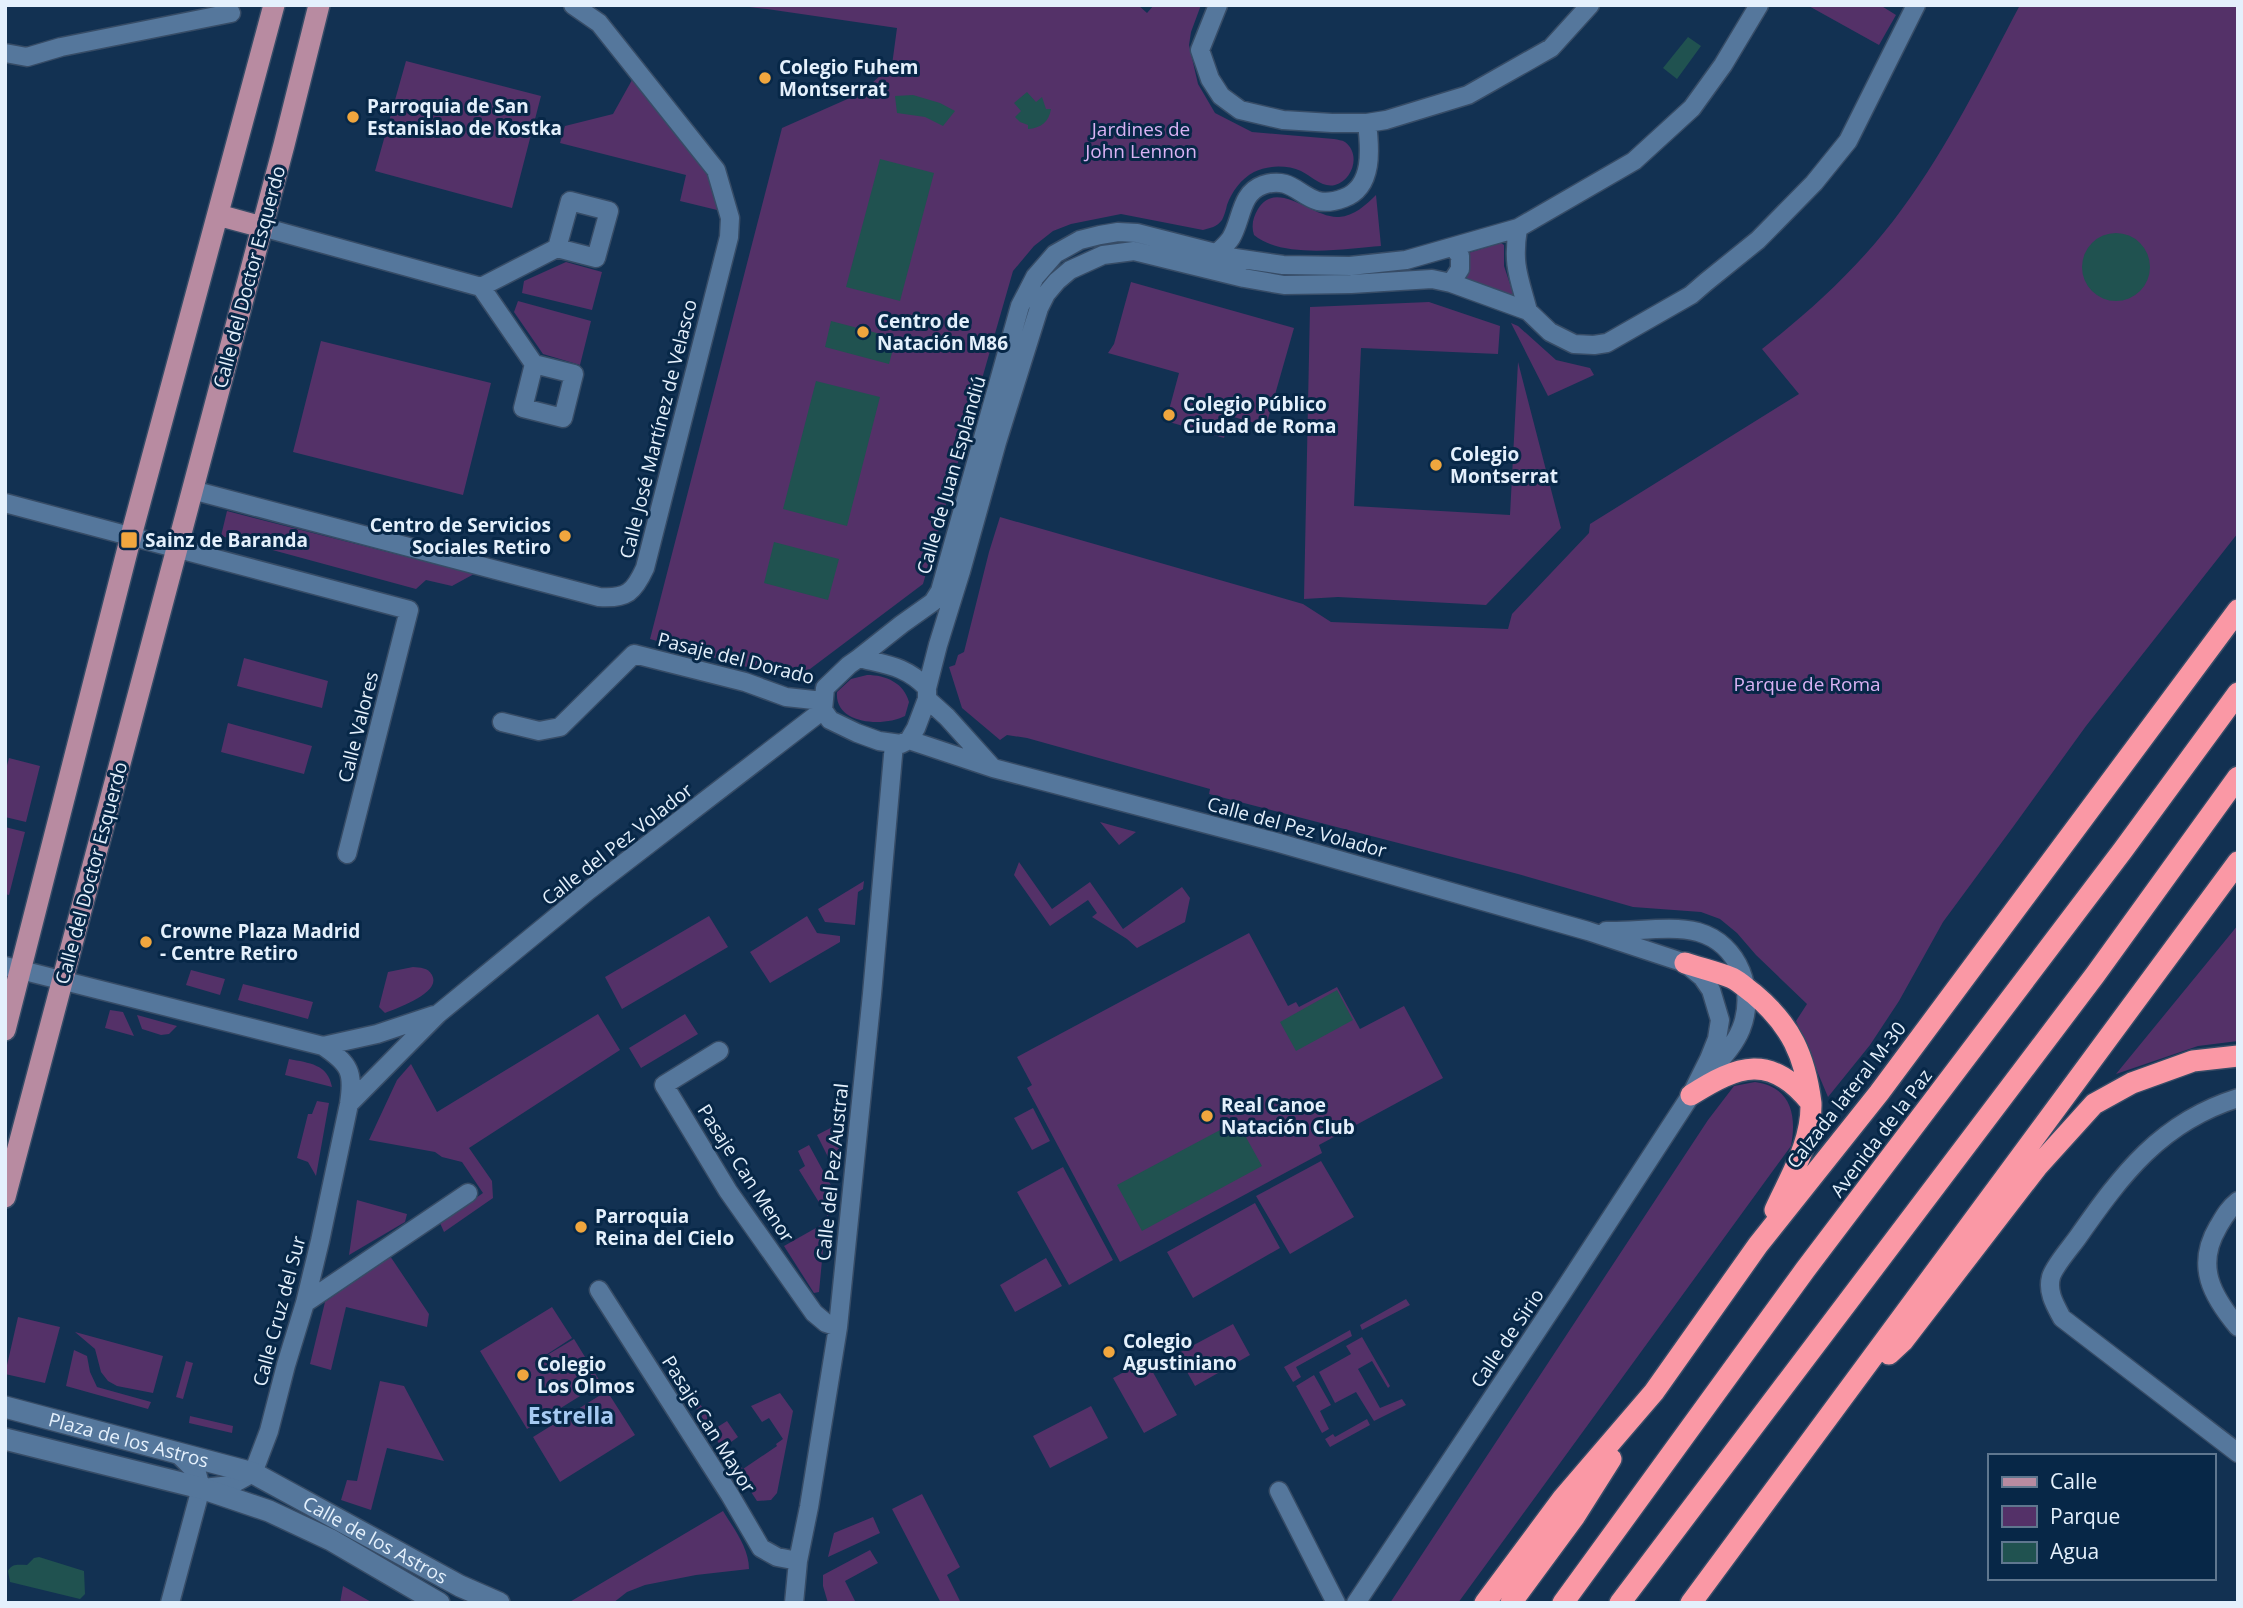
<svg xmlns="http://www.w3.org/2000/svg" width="2243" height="1608" font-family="'Open Sans',sans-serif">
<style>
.green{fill:#543168}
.water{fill:#205250}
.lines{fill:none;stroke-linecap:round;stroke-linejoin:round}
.street-casing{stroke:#374c66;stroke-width:21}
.secondary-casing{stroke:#374c66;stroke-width:24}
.primary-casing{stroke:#374c66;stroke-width:24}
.highway-casing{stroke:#374c66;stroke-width:24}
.street{stroke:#55779c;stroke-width:18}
.secondary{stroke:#55779c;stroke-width:21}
.primary{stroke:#b88ba1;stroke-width:21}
.highway{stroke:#fa98a5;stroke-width:21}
.poi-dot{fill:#f0a63e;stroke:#072747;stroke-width:2.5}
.labels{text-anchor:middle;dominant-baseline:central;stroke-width:6;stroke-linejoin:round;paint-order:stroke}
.poi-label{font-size:19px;font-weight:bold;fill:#e4f0fc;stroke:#072747;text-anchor:start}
.park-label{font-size:19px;fill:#d9b2f3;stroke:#072747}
.street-label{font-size:19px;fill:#e4f0fc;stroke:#072747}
.quarter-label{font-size:23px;font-weight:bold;fill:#a5c9f2;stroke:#072747}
</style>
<rect width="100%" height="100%" fill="#123152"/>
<path class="green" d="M732,5H1138L1147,13L1154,5H1201L1191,32L1189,45L1198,84L1215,113L1252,132L1334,139C1338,140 1342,140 1345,142C1361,154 1353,180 1335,185C1322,188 1313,177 1301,171C1287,165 1268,165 1254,172C1241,179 1232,191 1227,205C1226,210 1224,216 1222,220C1217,227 1210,228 1203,230L1121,214L1071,224L1053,231L1034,246L1013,271L923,584L810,669L781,677L650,639L782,128L861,93L892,65L897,28L767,9Z
M1807,5H1880L1896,15L1879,45Z
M2020,5H2238V533L2086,726L2013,827L1943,922L1899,1001L1870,1045L1828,1097L1796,1021L1807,1004L1756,955L1737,933L1720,919L1701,912L1633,907L1518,874L1209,794L1210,789L1027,738L1007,735L1000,740L962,708L949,667L955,665L958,655L964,652L989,552L1000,517L1303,604L1331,622L1508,629L1512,614L1589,533L1590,524L1799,394L1762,349C1814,308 1863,263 1902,209C1949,145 1983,75 2020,5Z
M406,61L541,96L512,208L375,171Z
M632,80L702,164L712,182L717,210L680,201L686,175L560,143L565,126L613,114Z
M1376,195L1381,246C1345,249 1283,259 1254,235C1251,226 1253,217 1258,209C1277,178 1313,219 1339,217C1354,216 1366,205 1376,195Z
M1501,243L1504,245V266L1513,293L1512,296L1464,280L1466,273L1465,254Z
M566,262L602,272L592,310L522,293L524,281Z
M1131,282L1294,328L1266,426L1230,416L1224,438L1166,421L1179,373L1108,353L1114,344Z
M518,301L591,321L580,365L543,354L514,312Z
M1429,302L1500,326L1498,354L1361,348L1354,506L1510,515L1518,362L1561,528L1486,605L1338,597L1304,599L1310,307Z
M1511,323L1518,326L1556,360L1590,368L1594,375L1548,396Z
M321,341L491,383L463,495L293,452Z
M227,511L474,574L452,586L426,580L416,589L221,536Z
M244,658L328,681L322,708L237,686Z
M867,675C886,675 904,683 909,702L905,716C884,727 834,725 837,692L851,679Z
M228,723L312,746L304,774L221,752Z
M9,758L40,766L26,822L5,817V773Z
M1100,822L1136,832L1119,845Z
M5,827L25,832L9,895L5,894Z
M1019,862L1052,909L1090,882L1123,929L1182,887L1190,898L1185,922L1137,948L1127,939L1092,917L1097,913L1088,900L1050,926L1014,875Z
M864,881L863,889L858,892L855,925L825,922L818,909Z
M709,916L728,947L622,1009L605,977Z
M807,916L817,933L840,936V942L770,983L750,952Z
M2238,925V1041L2198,1046L2116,1074Z
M1249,933L1288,1006L1296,1002L1299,1007L1337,987L1360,1029L1404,1006L1443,1078L1319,1145L1322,1153L1120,1262L1027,1088L1032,1085L1017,1057Z
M413,967C420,968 428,967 432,975C442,993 397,1008 385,1013L379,1007L388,972Z
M191,970L225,979L220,995L186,985Z
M243,984L313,1002L308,1019L238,1000Z
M110,1010L123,1012L134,1036L105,1028Z
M598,1014L620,1050L469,1148L492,1181L493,1198L444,1232L440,1223L483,1193L462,1162L442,1157L435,1152L369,1140L397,1080L411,1064L437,1112Z
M685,1014L698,1034L641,1068L629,1048Z
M137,1015L177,1026L169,1034L161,1035L142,1029Z
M289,1059C309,1063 328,1064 332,1087L285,1075Z
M1755,1082C1791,1087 1797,1115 1791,1146L1458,1603H1390L1708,1120L1734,1086Z
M317,1101L329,1103L316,1176L308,1162L297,1158L308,1114H312Z
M1033,1108L1050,1141L1032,1150L1014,1118Z
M842,1122L836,1173L817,1135Z
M809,1145L833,1189L828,1217L799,1170L805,1166L798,1151Z
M1321,1161L1354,1217L1290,1254L1256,1196Z
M1063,1167L1113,1260L1069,1285L1017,1192Z
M357,1200L407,1214L405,1222L349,1255Z
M1255,1203L1280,1248L1193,1298L1167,1252Z
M823,1224L825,1229L819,1292L814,1293L784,1246Z
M390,1256L429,1314L427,1327L346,1307L331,1370L310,1364L325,1302Z
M1046,1258L1062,1286L1015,1312L1000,1285Z
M1406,1299L1410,1305L1362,1330L1360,1325Z
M552,1307L572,1338L532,1364L574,1339L601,1383L527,1429L480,1351Z
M18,1317L60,1327L45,1383L5,1374Z
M1233,1324L1250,1355L1195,1386L1177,1354Z
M1350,1330L1352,1336L1296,1367L1301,1377L1293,1382L1284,1367Z
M75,1332L163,1356L153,1393L117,1386L108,1381L101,1372L95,1349Z
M1362,1337L1390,1386L1388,1388L1372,1361L1358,1369L1380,1408L1402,1399L1406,1405L1374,1421L1356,1392L1335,1403L1319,1372L1351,1354L1346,1346Z
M74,1350L87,1356L90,1372L97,1387L151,1402L148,1409L66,1386Z
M1146,1360L1177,1415L1144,1433L1113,1378Z
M186,1361L193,1363L183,1399L176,1397Z
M1314,1375L1331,1405L1320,1411L1329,1429L1322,1433L1296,1386Z
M380,1381L404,1386L444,1461L387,1448L371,1510L341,1500L347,1480L357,1481Z
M607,1391L635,1435L560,1482L533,1437Z
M780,1393L793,1411L777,1493L771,1500L757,1501L695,1407L700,1404L716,1428L727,1421L738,1437L727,1445L743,1469L777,1446L776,1444L783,1439L769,1418L762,1422L751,1406Z
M1091,1406L1108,1438L1050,1468L1033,1436Z
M190,1416L233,1426L232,1433L189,1423Z
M1367,1419L1370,1425L1330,1447L1325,1439L1333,1434L1335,1437Z
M922,1494L960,1567L947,1575L961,1603H941L892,1509Z
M723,1511C734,1529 749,1548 749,1569L696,1575L645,1585L627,1592L613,1603H568Z
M873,1517L880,1533L828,1557L834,1533Z
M870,1550L878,1563L845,1581L856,1603H828L823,1586V1575Z
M343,1586L373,1603H340Z"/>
<path class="water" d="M1688,37L1701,46L1677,79L1663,68Z
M1027,92L1036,102L1042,97L1046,109H1051C1049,122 1041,128 1028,129V125L1020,122L1015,117L1021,111L1014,103Z
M913,95L940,103L955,111L943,126L925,117L897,113L895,96Z
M880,159L934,173L900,301L846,287Z
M2082 267a34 34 0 1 1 68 0a34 34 0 1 1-68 0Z
M831,321L896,338L889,364L825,347Z
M816,381L880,397L847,526L783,509Z
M774,542L839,559L828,600L764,583Z
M1337,990L1353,1020L1296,1051L1280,1022Z
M1237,1121L1262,1166L1142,1231L1117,1185Z
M39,1557L84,1571L85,1594L80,1599L10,1582L8,1571C12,1563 19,1565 27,1565L34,1558Z"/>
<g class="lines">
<g class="street-casing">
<path id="street" d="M1218,5L1200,50L1210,79L1221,96L1240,110L1283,120L1332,123H1367L1386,120L1468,95L1551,48L1590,5
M5,53L27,57L61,47L231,13
M262,227L481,287L534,364L574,374L563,418L523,408L534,364
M1518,228C1512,265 1519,277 1528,311
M1216,254C1221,249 1227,244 1231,238C1242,220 1240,193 1263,185C1290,176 1298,195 1318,201C1326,203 1336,201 1344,198C1374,187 1370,148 1367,123
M1451,283L1460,269V256L1454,248
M481,287L557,248L596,258L609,211L570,201L557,248
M192,490L599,597C627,599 634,592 645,568L729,237L730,218L716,170L599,23L573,5
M5,503L409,610L347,854
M859,658L902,624L933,602L940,591L1020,306L1035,277L1055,254L1080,240L1100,235L1118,232L1137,233L1235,258L1283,265L1350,266L1406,260L1518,228L1634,161L1692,108L1723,65L1759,5
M927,688C906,666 887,665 859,658L849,665L825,688L823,710L830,720L857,733L879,741L901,744L909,740L916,728L927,699V688L938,645L961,571L997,442L1039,308L1046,294L1057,281L1070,270L1103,255L1134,251L1244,278L1284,285L1351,284L1432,279L1451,283L1528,311L1550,332L1574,344L1594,345L1607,343L1691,295L1706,282L1758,240L1814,183L1848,141L1916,5
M927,699L947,717L993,768
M502,722L539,731L560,727L634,654L745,682L786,697L823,701
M909,740L993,768L1272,841L1588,931L1685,963L1702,977L1711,990L1720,1020L1717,1039L1709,1059L1691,1095L1562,1293L1356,1603
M1606,931C1634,932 1671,925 1698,932C1740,944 1756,992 1741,1029C1734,1046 1721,1059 1709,1073
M5,966L323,1046C350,1064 354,1072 349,1104L320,1241L305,1303L286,1365L269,1431L253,1473L231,1485L203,1488
M323,1046L377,1034L434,1015
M719,1051L664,1085L728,1191L814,1313L826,1323L838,1327
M2238,1098C2161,1122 2122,1174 2078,1237C2071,1247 2054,1266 2051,1277C2047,1292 2055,1305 2062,1318L2238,1453
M349,1104L438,1014L589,890L823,710
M2238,1201C2228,1209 2224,1217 2218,1227C2195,1266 2212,1296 2238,1327
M599,1290L730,1495L761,1548L777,1557L798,1561
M305,1303L468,1193
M1279,1491L1336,1603
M170,1603L201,1488L197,1473L177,1453
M794,1603L798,1561L809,1507L838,1327L872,994L894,744"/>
</g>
<g class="secondary-casing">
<g id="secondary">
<path id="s1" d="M5,1407L253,1473L460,1586L499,1603"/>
<path d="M5,1439L201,1488L269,1511L331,1540L439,1603"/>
</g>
</g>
<g class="primary-casing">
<path id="primary" d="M218,215L262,227
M5,1030L131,536L274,5
M5,1197L284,145L319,5"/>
</g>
<g class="highway-casing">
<path id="highway" d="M1685,963C1700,968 1717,972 1732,978C1740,982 1747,989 1754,994C1791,1025 1805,1056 1811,1103
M1691,1095C1738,1065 1771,1053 1811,1103C1812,1142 1791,1175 1775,1210
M1889,1354L1903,1341L2037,1167L2094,1104L2132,1083L2193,1061L2238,1056
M1485,1603L1563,1498L1654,1392L1758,1245L1879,1093L2238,610
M1511,1603L1575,1516L1611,1459
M1563,1603L1805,1270L2123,850L2238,693
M1620,1603L2095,975L2238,777
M1691,1603L2238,862"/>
</g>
<use href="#street" class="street"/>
<use href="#secondary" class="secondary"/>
<use href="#primary" class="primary"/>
<use href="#highway" class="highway"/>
</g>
<g class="poi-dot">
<circle cx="765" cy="78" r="7"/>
<circle cx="353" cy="117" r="7"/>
<circle cx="863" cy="332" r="7"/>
<circle cx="1169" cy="415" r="7"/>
<circle cx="1436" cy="465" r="7"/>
<circle cx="565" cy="536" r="7"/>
<rect x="120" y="531" width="18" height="18" rx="3.5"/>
<circle cx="146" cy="942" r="7"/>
<circle cx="1207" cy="1116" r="7"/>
<circle cx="581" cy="1227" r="7"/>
<circle cx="1109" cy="1352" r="7"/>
<circle cx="523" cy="1375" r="7"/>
</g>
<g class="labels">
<g class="poi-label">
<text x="779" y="67">Colegio Fuhem<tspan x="779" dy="22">Montserrat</tspan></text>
<text x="367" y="106">Parroquia de San<tspan x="367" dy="22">Estanislao de Kostka</tspan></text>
<text x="877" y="321">Centro de<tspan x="877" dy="22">Natación M86</tspan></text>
<text x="1183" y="404">Colegio Público<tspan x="1183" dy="22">Ciudad de Roma</tspan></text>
<text x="1450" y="454">Colegio<tspan x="1450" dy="22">Montserrat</tspan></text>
<text x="551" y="525" text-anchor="end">Centro de Servicios<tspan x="551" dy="22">Sociales Retiro</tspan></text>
<text x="145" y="540">Sainz de Baranda</text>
<text x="160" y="931">Crowne Plaza Madrid<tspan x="160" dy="22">- Centre Retiro</tspan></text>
<text x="1221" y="1105">Real Canoe<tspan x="1221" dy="22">Natación Club</tspan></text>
<text x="595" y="1216">Parroquia<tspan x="595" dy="22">Reina del Cielo</tspan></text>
<text x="1123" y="1341">Colegio<tspan x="1123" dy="22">Agustiniano</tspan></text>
<text x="537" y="1364">Colegio<tspan x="537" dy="22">Los Olmos</tspan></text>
</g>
<g class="park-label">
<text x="1141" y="129">Jardines de<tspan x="1141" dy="22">John Lennon</tspan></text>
<text x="1807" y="684">Parque de Roma</text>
</g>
<g class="street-label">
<text transform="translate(249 277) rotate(-75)">Calle del Doctor Esquerdo</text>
<text transform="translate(658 429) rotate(-76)">Calle José Martínez de Velasco</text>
<text transform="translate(951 475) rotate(-74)">Calle de Juan Esplandiú</text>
<text transform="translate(736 658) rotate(14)">Pasaje del Dorado</text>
<text transform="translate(358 727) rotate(-76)">Calle Valores</text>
<text transform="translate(1297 827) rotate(15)">Calle del Pez Volador</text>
<text transform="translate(617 844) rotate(-38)">Calle del Pez Volador</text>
<text transform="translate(91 873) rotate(-75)">Calle del Doctor Esquerdo</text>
<text transform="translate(1846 1095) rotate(-52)">Calzada lateral M-30</text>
<text transform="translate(1881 1133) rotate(-53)">Avenida de la Paz</text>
<text transform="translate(832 1172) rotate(-84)">Calle del Pez Austral</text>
<text transform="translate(746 1173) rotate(57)">Pasaje Can Menor</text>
<text transform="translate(279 1311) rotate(-75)">Calle Cruz del Sur</text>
<text transform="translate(1507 1338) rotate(-56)">Calle de Sirio</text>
<text transform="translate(709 1424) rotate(58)">Pasaje Can Mayor</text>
<text stroke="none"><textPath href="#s1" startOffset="128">Plaza de los Astros</textPath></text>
<text stroke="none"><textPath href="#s1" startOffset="396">Calle de los Astros</textPath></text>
</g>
<g class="quarter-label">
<text x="571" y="1415">Estrella</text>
</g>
</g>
<rect width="2243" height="1608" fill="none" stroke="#e4f0fc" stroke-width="14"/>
<rect x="1988" y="1454" width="228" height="126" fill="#072747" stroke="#5f778f" stroke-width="2"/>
<rect x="2002" y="1477" width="35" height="10" fill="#b88ba1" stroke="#5f778f" stroke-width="2"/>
<text x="2050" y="1489" font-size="21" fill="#e4f0fc">Calle</text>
<rect x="2002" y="1506" width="35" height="21" fill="#543168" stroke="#5f778f" stroke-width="2"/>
<text x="2050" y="1524" font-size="21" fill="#e4f0fc">Parque</text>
<rect x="2002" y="1542" width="35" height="21" fill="#205250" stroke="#5f778f" stroke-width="2"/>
<text x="2050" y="1559" font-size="21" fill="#e4f0fc">Agua</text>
</svg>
